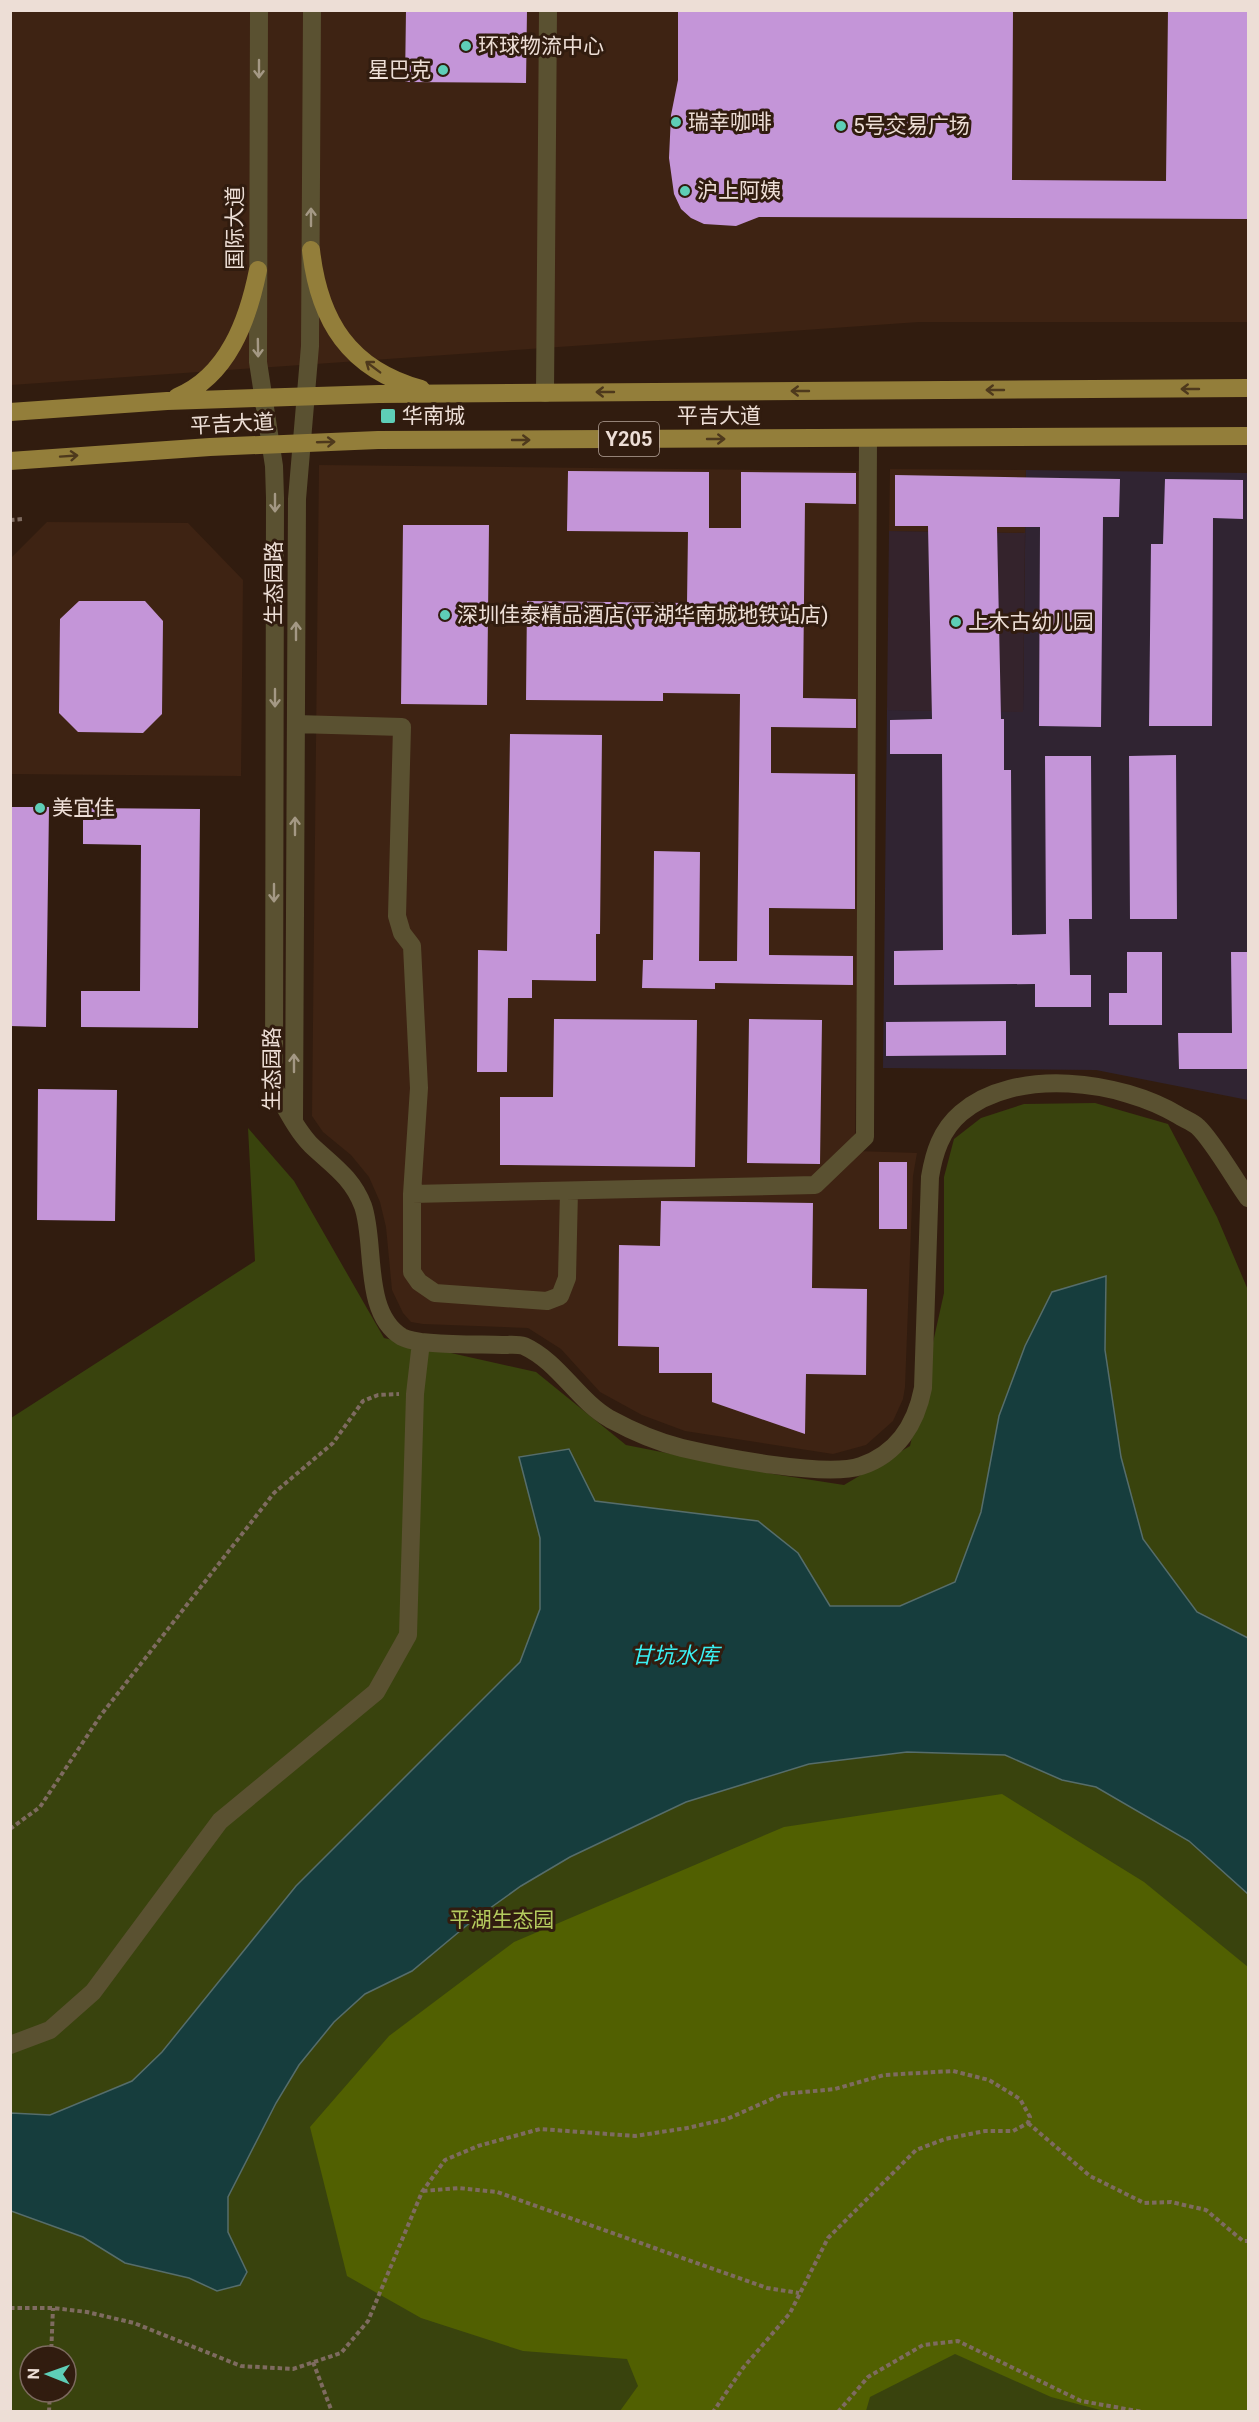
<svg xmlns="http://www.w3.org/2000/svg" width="1259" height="2422" font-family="Roboto,'Noto Sans SC',sans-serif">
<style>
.built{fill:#3e2313}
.industrial{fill:#302432}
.education{fill:#34232c}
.green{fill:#39430d;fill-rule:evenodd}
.forest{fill:#516001}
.water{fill:#163d3d;stroke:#566d6b;stroke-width:1.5}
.building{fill:#c495d8}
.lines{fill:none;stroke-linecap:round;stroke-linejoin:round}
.path{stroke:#7e6b60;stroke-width:4;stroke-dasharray:4.5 3;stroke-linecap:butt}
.minor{stroke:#5a5131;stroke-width:18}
.major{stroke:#937e3a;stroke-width:18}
.oneway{stroke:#a49884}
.oneway2{stroke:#4e391c}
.poi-dot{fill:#5eceb7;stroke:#311c0f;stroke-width:2}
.labels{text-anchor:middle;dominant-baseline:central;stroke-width:6;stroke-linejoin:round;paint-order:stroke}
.shield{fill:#311c0f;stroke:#b5a49a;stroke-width:1.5}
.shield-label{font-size:20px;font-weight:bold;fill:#edded6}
.poi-label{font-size:21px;fill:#edded6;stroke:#311c0f;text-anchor:start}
.street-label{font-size:21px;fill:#edded6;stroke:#311c0f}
.park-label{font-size:21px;fill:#b4cb5e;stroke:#311c0f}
.water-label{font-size:22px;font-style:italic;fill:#3af0f3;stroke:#311c0f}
</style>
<rect width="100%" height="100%" fill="#311c0f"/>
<path class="built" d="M11,11H1248V322H919L11,385Z
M319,465L862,471L855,1151L917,1153L913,1176L905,1387L903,1399L893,1421L866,1445L833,1454L685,1431L642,1415L600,1392L561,1349L528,1328L423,1324L411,1322L403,1313L392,1290L386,1227L380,1202L369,1177L351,1155L323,1132L312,1116Z
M890,469L1026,470L1025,533L889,531Z
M47,522L188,523L243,580L241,776L11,774V558Z"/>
<path class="industrial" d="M1026,470L1248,473V1100L1096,1070L883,1068L887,710L1023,711Z"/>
<path class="education" d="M889,531L1025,533L1023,712L887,710Z"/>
<path class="green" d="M1095,1103L1168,1124L1217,1217L1248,1290V2411L11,2412V1418L255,1261L248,1128L294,1181L384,1338L536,1372L626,1445L773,1474L844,1485L910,1446L944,1293V1177L954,1139L981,1118L1024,1104ZM30,2356H66V2392H30Z"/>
<path class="forest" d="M1002,1794L1144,1882L1248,1967V2411H1104L1051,2397L955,2354L870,2397L866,2411H620L638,2386L627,2359L523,2351L421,2318L347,2276L310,2127L389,2036L514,1942L784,1827Z"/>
<path class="water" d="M1106,1276L1105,1350L1121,1457L1143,1539L1197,1612L1248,1638V1894L1189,1841L1096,1787L1062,1780L1005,1755L907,1752L809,1764L686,1802L570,1857L521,1886L472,1921L412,1971L365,1994L334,2022L299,2065L276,2103L228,2197V2232L247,2272L240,2285L217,2291L189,2278L125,2263L83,2237L11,2211V2113L50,2115L132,2081L162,2052L296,1886L520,1662L540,1609V1538L519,1457L569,1449L595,1501L758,1521L798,1553L830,1606H900L955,1582L981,1512L999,1416L1025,1346L1052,1292Z"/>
<path class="building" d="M406,10H527L526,83L405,82Z
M678,10H1013L1012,180L1166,181L1168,10H1248V219L759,217L736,226L704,224L691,218L681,209L674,194L669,158L671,115L678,80Z
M568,471L709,472V528H741V472L856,473V504L805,503L803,698L856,699V728L771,727V773L855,774V909L769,908V955L853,956V985L715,983V989L642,988L643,960H653L654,851L700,852L699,961H737L740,694L663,693V701L526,700L527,601L687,603L688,532L567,531Z
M895,475L1120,479L1119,517H1103L1101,727L1039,726L1040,527H997L1001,719H1004V770H1011L1012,935L1046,934L1045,756H1091L1092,919H1069L1070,975H1091V1007H1035V984L894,985V951L943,950L942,754H890V720L932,719L928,526H895Z
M1165,479L1243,480V519L1213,518L1212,726H1149L1151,544H1163Z
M403,525H489L487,705L401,704Z
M79,601H145L163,621L162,714L143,733L78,732L59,713L60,619Z
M510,734L602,735L600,934H596V981L532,980V998H508L507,1072H477L478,950L507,951Z
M1176,755L1177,919H1130L1129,756Z
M10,807H49L46,1027L10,1026Z
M83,808L200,809L198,1028L81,1027V991H140L141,845L83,844Z
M1127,952H1162V1025H1109V993H1127Z
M1231,952H1248V1069H1179L1178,1033H1232Z
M554,1019L697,1020L695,1167L500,1165V1097H553Z
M749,1019L822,1020L820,1164L747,1163Z
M1006,1021V1055L886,1056V1022Z
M38,1089L117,1090L115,1221L37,1220Z
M879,1162H907V1229H879Z
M661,1201L813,1203L812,1288L867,1289L866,1375L806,1374L805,1434L712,1402V1373H659V1347L618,1346L619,1245L660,1246Z"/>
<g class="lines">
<path class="path" d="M10,520L23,519
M10,1829L40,1807L101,1715L274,1493L333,1443L363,1401L378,1395L399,1394
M1028,2123L1090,2176L1144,2203L1171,2202L1206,2210L1243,2241H1248
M423,2191L459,2188L497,2192L767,2288L799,2293
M10,2308H53L87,2312L134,2323L241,2366L293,2369L341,2353L368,2321L422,2192L445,2160L478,2146L540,2129L635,2136L687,2128L727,2119L783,2094L835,2089L884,2075L953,2071L989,2080L1020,2099L1030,2117L1028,2123L1013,2131H985L945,2139L916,2150L828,2238L790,2313L743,2368L713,2412
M51,2356L53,2308
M313,2362L332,2412
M49,2412L50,2392
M838,2412L868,2377L923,2345L958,2341L1081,2401L1143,2412"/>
<path class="minor" d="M259,10L258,362L274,466L275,498L274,1088C285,1106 296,1130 311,1145C332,1165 352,1177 363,1206C376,1243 362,1313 402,1337C418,1346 481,1344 502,1345C509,1345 518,1344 524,1346C559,1362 577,1400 610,1419C632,1431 657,1442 682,1448C721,1457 826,1478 861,1466C897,1454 916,1424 923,1388L930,1177C934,1153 941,1130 961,1113C1016,1066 1121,1081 1178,1115C1184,1119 1193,1122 1198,1127C1213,1141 1235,1180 1248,1198
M545,393L548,10
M296,724L402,727L397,916L402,933L412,946L419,1088L412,1194
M294,1119L297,499L310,346L312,10
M569,1191L567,1278L560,1296L547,1301L435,1293L419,1282L412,1272V1194L815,1185L865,1137L868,438
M10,2045L50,2030L93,1992L220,1821L376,1692L408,1635L415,1394L421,1342"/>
<path class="major" d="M311,250C319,321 349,369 421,389
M177,397C228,376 248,320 258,270
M10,412L167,401L379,394L1248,388
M10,461L210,447L378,440L1248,436"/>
</g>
<defs><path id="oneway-shaft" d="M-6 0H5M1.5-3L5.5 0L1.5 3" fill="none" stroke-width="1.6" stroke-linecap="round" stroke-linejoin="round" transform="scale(1.5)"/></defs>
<g class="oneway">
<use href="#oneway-shaft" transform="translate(259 69) rotate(90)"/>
<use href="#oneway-shaft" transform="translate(311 217) rotate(-90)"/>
<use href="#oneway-shaft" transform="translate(258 348) rotate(89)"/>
<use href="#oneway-shaft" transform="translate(275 503) rotate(90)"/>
<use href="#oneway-shaft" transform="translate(296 631) rotate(-90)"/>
<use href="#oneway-shaft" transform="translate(275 698) rotate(90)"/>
<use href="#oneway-shaft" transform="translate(295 826) rotate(-90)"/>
<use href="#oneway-shaft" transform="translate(274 893) rotate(90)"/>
<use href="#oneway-shaft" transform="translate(294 1063) rotate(-90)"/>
</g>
<g class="oneway2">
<use href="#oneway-shaft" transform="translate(373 367) rotate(-143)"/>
<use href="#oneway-shaft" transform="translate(1190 389) rotate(180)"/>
<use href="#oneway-shaft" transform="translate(995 390) rotate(180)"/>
<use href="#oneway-shaft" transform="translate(800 391) rotate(180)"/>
<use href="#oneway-shaft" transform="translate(605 392) rotate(180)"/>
<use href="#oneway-shaft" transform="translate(716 439)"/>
<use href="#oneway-shaft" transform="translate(521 440)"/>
<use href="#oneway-shaft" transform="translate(326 442) rotate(-2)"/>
<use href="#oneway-shaft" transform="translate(69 456) rotate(-4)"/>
</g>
<g class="poi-dot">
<circle cx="466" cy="46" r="6"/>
<circle cx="443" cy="70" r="6"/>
<circle cx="676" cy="122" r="6"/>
<circle cx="841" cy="126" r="6"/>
<circle cx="685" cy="191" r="6"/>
<rect x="380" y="408" width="16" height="16" rx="3"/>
<circle cx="445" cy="615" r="6"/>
<circle cx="956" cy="622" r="6"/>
<circle cx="40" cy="808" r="6"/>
</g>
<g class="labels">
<rect class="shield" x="599" y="422" width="60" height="34" rx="4.5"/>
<g class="shield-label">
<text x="629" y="439">Y205</text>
</g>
<g class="poi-label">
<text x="478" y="46">环球物流中心</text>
<text x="431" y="70" text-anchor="end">星巴克</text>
<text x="688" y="122">瑞幸咖啡</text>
<text x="853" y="126">5号交易广场</text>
<text x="697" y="191">沪上阿姨</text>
<text x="402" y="416">华南城</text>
<text x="457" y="615">深圳佳泰精品酒店(平湖华南城地铁站店)</text>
<text x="968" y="622">上木古幼儿园</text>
<text x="52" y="808">美宜佳</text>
</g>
<g class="street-label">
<text transform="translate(235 228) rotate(-90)">国际大道</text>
<text x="719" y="416">平吉大道</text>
<text transform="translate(232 424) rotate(-3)">平吉大道</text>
<text transform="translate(274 583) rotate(-90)">生态园路</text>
<text transform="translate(272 1069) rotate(-90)">生态园路</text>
</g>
<g class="park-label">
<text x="502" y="1920">平湖生态园</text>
</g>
<g class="water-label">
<text x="675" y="1655">甘坑水库</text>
</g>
</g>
<rect width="1259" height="2422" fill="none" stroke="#edded6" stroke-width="24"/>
<g transform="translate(48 2374) rotate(271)"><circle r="28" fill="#311c0f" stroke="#7c6a5f" stroke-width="1.5"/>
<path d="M0-4.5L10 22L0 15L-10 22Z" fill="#5eceb7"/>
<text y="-9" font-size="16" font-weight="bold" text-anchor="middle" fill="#edded6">N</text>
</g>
</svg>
